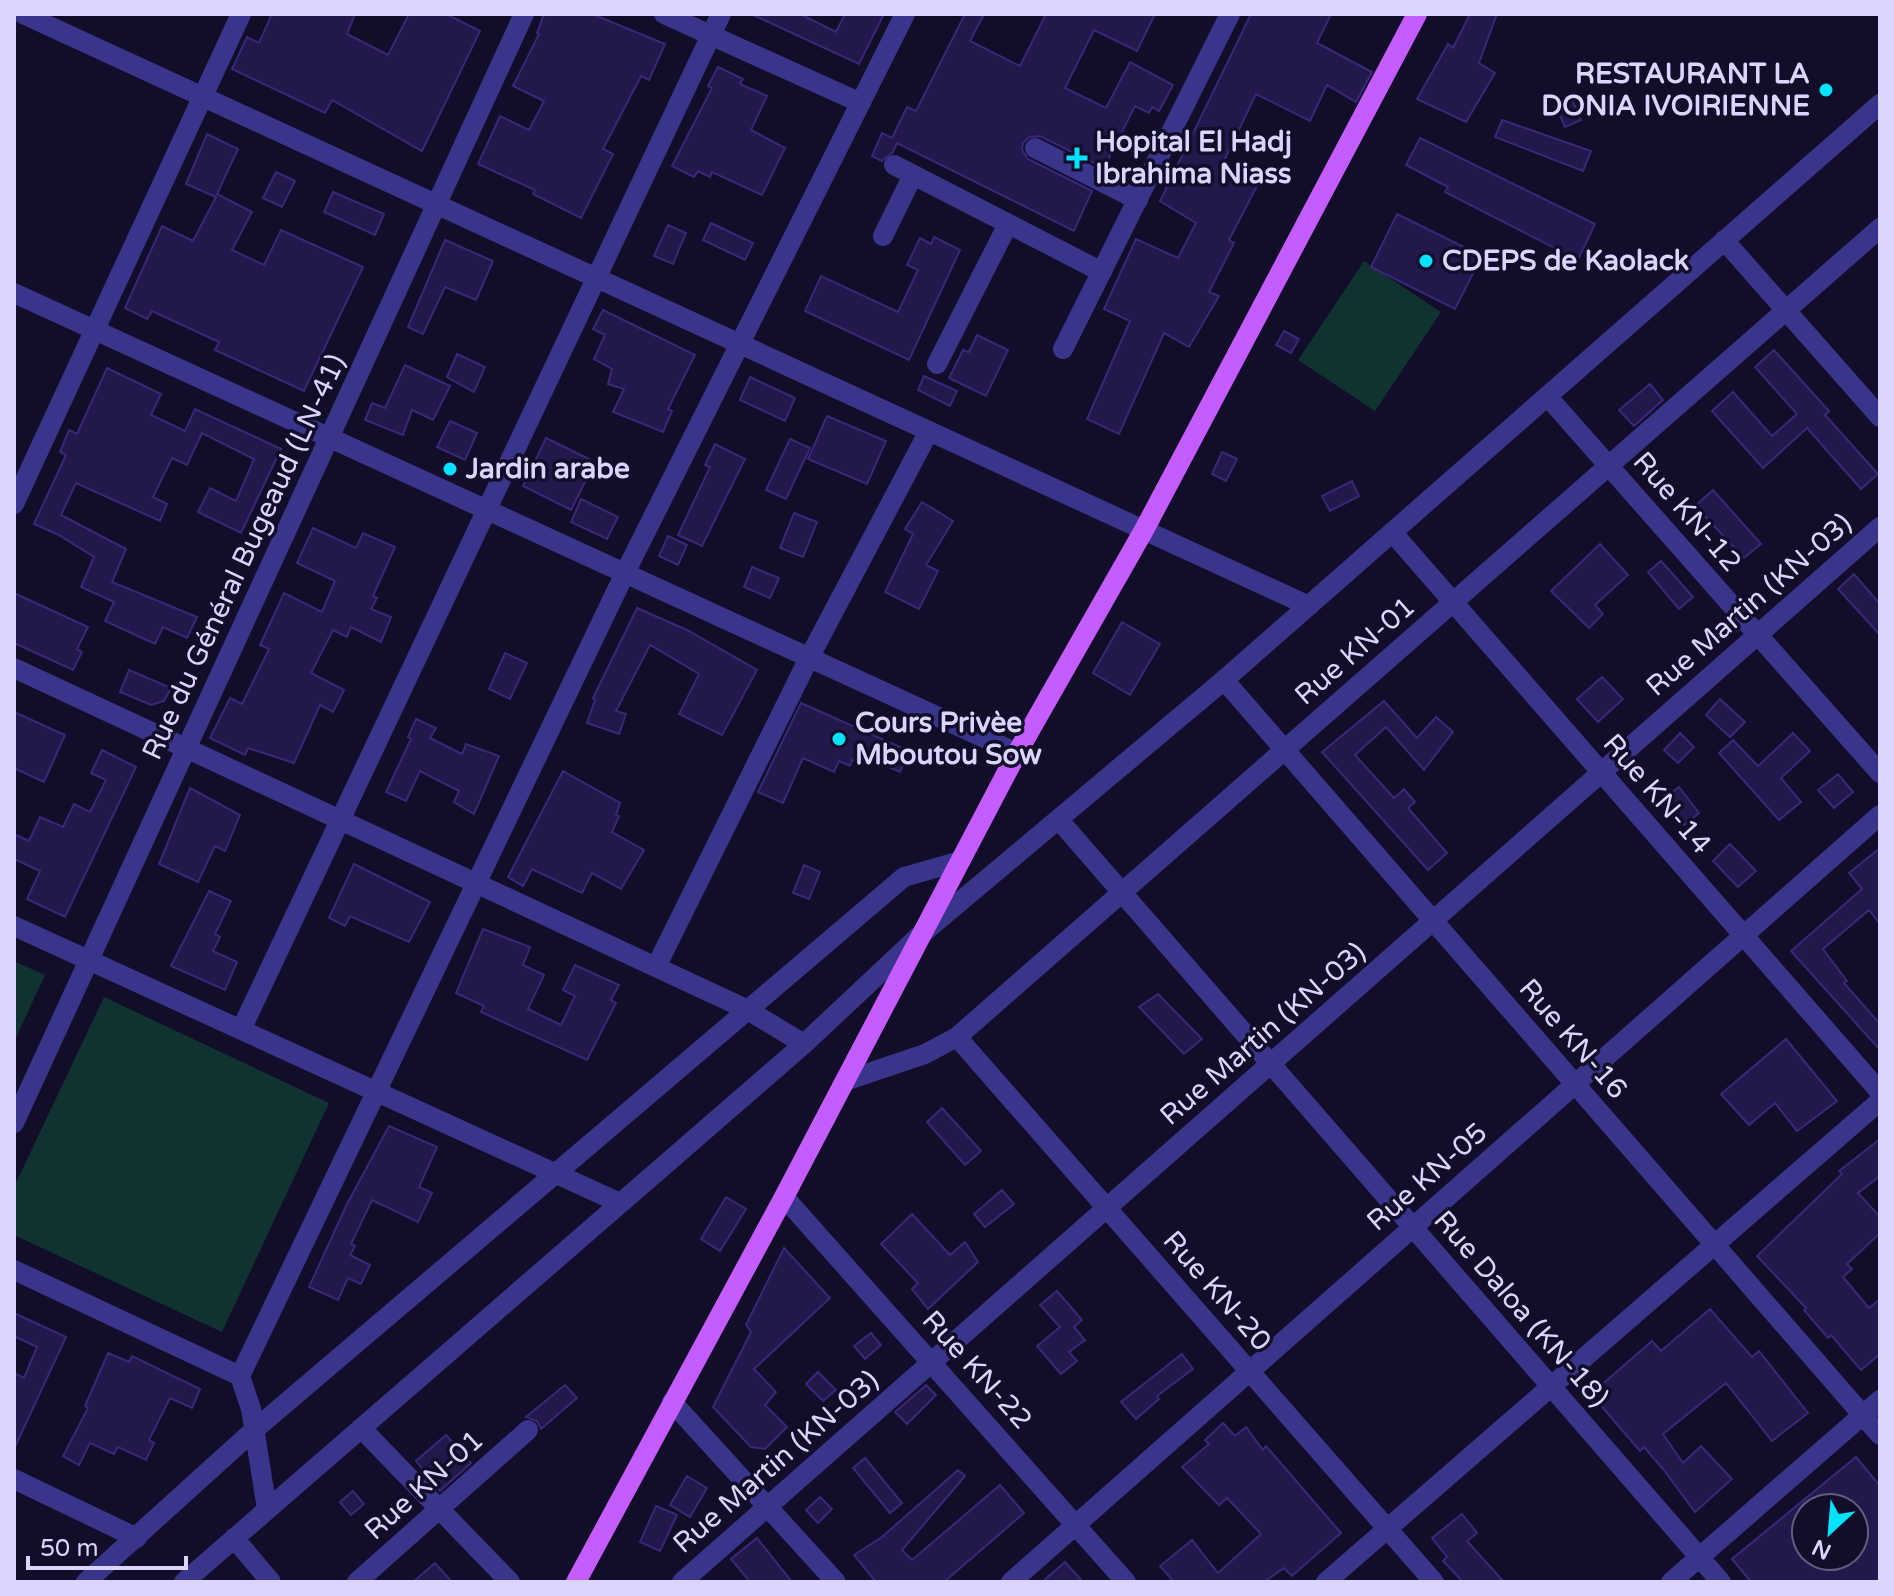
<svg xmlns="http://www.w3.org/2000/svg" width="1894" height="1596" font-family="'Varela Round',sans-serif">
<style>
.green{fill:#103332}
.building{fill:#23184b;stroke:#392879;stroke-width:2;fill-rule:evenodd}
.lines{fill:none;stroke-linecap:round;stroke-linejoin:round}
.minor{stroke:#39358b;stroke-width:20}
.major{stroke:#c45cff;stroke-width:20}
.poi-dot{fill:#01e2ff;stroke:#120d28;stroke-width:3}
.labels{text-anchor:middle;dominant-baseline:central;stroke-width:7;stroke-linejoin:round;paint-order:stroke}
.poi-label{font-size:28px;font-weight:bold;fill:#dad5ff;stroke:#120d28;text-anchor:start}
.street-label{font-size:28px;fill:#dad5ff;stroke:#120d28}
</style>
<rect width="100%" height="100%" fill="#120d28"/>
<path class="green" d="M1364,261L1441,312L1375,411L1298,360Z
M14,961L45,975L14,1042Z
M104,997L329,1103L222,1332L14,1235V1187Z"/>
<path class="building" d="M272,14H355L347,34L388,55L409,14H446L480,31L422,151L332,100L325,113L232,69L247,37L259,43Z
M544,14H592L665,44L649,80L641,76L603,149L613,154L581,218L533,194L535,190L478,164L500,116L529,130L544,101L513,86L539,34L537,33Z
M751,14H800L836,32L845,14H884L859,64Z
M965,14H984L970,41L1020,66L1046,14H1155L1137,51L1094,30L1065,88L1106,108L1130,62L1173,85L1159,111L1152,107L1149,113L1135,106L1104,168L1040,136L1029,137L1023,143L1022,150L1028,159L1092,191L1074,231L897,143L893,152L882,161L872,156L882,133L892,138L907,107L916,111Z
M1251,14H1331L1317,43L1372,72L1356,102L1327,85L1310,121L1256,94L1221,167L1257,186L1229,240L1234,243L1209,292L1219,296L1189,347L1164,333L1119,434L1087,419L1130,321L1104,309L1136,239L1178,258L1196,223L1160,201Z
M1470,14H1497L1479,63L1495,73L1466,122L1417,99L1448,44L1453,48Z
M718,67L743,79L740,84L767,96L751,130L785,148L762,195L712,172L710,177L698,171L694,177L672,166L712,88L708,86Z
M1572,99L1581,120L1565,127L1556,107Z
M1502,120L1591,151L1583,171L1495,137Z
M207,134L238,149L217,194L252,212L232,250L264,265L281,230L363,267L304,391L215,350L219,342L152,311L147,319L125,308L162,226L193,241L216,197L186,184Z
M1420,138L1595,224L1578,260L1445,192L1448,187L1406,165Z
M276,172L295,181L282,207L263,198Z
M333,192L384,214L375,235L324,212Z
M1397,214L1482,256L1455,309L1371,267Z
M711,223L753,243L745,260L703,240Z
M668,225L686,233L673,264L654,256Z
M934,237L960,250L909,360L805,311L821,276L898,312L918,270L907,265L920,238L931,244Z
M445,240L493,261L476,300L445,287L423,334L408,327Z
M603,310L695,355L668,409L672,411L663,432L613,412L624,389L608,384L612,369L594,359L605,335L593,329Z
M1284,331L1299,339L1291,353L1276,345Z
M977,335L1008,350L986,396L949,378L963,350L969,352Z
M1774,350L1829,411L1825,415L1878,474L1861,489L1807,428L1763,468L1712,411L1733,392L1772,436L1797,414L1755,367Z
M457,354L485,367L474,392L447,377Z
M405,365L450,386L433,420L412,410L403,435L365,420L372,403L385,408Z
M107,368L161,394L151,415L185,431L195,409L281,449L241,533L198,512L210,488L236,501L254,459L202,433L187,465L172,458L153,497L167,504L160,521L76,483L61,515L126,549L112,582L197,617L187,638L163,627L155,644L105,621L114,602L81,587L94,557L57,534L34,524L66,455L60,452L69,430L77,434Z
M924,376L957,391L950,406L918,390Z
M750,377L795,398L785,421L740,400Z
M1650,384L1663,400L1634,426L1619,410Z
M827,416L886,441L867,484L808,459Z
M450,421L477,433L465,460L437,447Z
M546,438L595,462L571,510L523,486Z
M790,439L810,448L786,499L766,490Z
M715,444L745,459L702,546L678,535L710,467L705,465Z
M1222,452L1237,459L1226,481L1212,474Z
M1352,481L1359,496L1330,511L1322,496Z
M1713,490L1761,544L1744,558L1695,506Z
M581,499L618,517L607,539L571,522Z
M922,502L953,521L926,565L938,571L919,609L885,592L913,534L905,529Z
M794,513L817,522L803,557L780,548Z
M313,528L356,548L363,533L395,547L373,596L377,598L371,609L391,617L381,642L351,627L347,637L333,630L311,673L344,690L333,712L320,705L294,763L248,748L245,755L210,738L230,698L242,704L269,649L260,645L284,593L322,612L335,581L297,563Z
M668,536L687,545L678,565L659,556Z
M1600,544L1628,575L1595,605L1603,614L1589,628L1551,591Z
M1661,561L1693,597L1679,609L1648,572Z
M752,567L779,578L770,598L744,587Z
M1854,574L1880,604V635L1838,589Z
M14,593L88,627L77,649L82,652L73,670L14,643Z
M637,608L687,630L757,670L722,735L679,714L699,674L650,645L616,711L626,714L619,734L587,723L595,700L593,698Z
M1122,622L1160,644L1130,695L1093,673Z
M505,653L527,663L510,699L489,689Z
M129,670L171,688L164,701L151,705L120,692Z
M1602,677L1623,699L1598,722L1577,699Z
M1720,699L1745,722L1730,737L1706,715Z
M1384,701L1417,738L1436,717L1453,732L1424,770L1386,727L1355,755L1394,798L1404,789L1415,802L1408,808L1447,853L1428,870L1322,752Z
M801,703L909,751L900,772L862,755L858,763L852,760L850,766L839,761L834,772L803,758L783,803L758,792Z
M14,712L65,735L44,782L14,768Z
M416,719L436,728L430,738L462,754L466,744L499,756L474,814L454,802L459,791L420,771L406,801L386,792L411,739L408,737Z
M1680,733L1694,747L1678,763L1664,750Z
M1793,733L1810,751L1781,778L1801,802L1779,820L1719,753L1733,740L1758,766Z
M102,750L136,767L65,917L27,899L40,871L14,859V834L29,841L40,817L63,827L74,804L90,812L106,780L91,773Z
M563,771L620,803L616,815L619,816L612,832L644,850L621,889L592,873L582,893L532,869L523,886L508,877Z
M1838,774L1853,792L1834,808L1818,790Z
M1679,787L1699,813L1684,825L1663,799Z
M190,788L240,815L225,851L215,846L198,882L159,864Z
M1730,844L1756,871L1738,887L1713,861Z
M1880,848V924L1869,910L1823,949L1847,981L1844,983L1880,1024V1050L1791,951L1862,889L1849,873Z
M354,864L430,902L409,942L350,916L345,926L329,918Z
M804,865L820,872L809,899L793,893Z
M209,891L231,901L215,934L220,937L213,951L237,962L225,990L171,966Z
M483,929L530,947L523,965L544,975L528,1009L561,1025L575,996L563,990L575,965L619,985L611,1000L616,1003L587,1060L481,1012L484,1006L456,993Z
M1158,994L1202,1039L1184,1054L1139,1007Z
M1786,1039L1837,1101L1797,1131L1775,1103L1749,1125L1721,1094Z
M942,1108L981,1151L965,1165L927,1122Z
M389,1126L437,1147L419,1187L432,1193L418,1222L372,1200L351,1244L355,1246L350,1255L370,1265L361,1284L348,1278L338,1300L309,1287L347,1204Z
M1880,1139V1176L1858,1193L1880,1217V1233L1847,1264L1852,1269L1843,1277L1869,1308L1880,1299V1354L1861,1370L1831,1335L1828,1338L1804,1310L1806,1308L1757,1256L1842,1174L1839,1171Z
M1002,1190L1014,1204L985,1227L974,1214Z
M726,1197L746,1209L720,1251L701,1239Z
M912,1214L950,1255L965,1242L978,1262L928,1309L912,1289L918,1283L881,1244Z
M784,1248L830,1298L754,1369L776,1392L765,1405L787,1427L765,1449L751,1447L713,1407L751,1332L746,1325Z
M1057,1291L1082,1320L1074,1327L1085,1340L1069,1352L1077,1361L1061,1374L1037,1346L1060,1327L1040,1305Z
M1710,1309L1752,1357L1759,1351L1808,1413L1772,1441L1726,1383L1663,1434L1683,1463L1701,1446L1732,1479L1695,1512L1663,1469L1644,1447L1640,1451L1591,1394L1652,1341L1661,1351Z
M14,1313L66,1337L14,1449V1373L24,1378L37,1347L14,1336Z
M871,1333L881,1345L865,1359L854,1346Z
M108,1353L129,1362L132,1356L200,1389L192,1408L170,1398L149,1440L154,1443L146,1460L118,1447L114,1454L90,1443L79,1465L63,1456L88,1408L85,1406Z
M1182,1354L1193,1369L1157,1396L1159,1399L1136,1419L1121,1402Z
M818,1372L836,1390L823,1401L806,1384Z
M565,1385L577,1398L541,1429L537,1421L526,1417Z
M926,1385L936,1395L907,1424L895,1412Z
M1223,1423L1235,1436L1246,1427L1263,1450L1266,1446L1341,1533L1292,1576L1284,1568L1264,1582H1174L1160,1566L1192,1540L1218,1573L1261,1534L1227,1498L1219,1505L1182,1467L1209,1444L1205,1440Z
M446,1435L471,1463L440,1491L416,1461Z
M1856,1457L1880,1486V1582H1751L1732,1559ZM1806,1508H1854V1556H1806Z
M865,1458L902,1503L890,1513L853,1468Z
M958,1470L965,1476L902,1550L912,1560L1000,1485L1024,1513L944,1582H876L854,1555L882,1537Z
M687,1476L707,1488L690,1517L670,1505Z
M353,1491L364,1504L351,1515L340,1502Z
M820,1497L832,1509L818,1523L806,1510Z
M656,1506L677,1515L660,1551L640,1542Z
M1462,1514L1477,1533L1467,1541L1504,1582H1463L1443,1561L1447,1557L1432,1538Z
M757,1538L792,1582H750L731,1559Z
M1065,1562L1083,1582H1042Z
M435,1563L452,1582H413Z"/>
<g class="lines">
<path class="minor" d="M23,14L1309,606
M664,14L861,103
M1035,148L1138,200
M894,165L1102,272
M883,236L913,175
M1724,240L1880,417
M14,293L1017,753
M1063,349L1230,14
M937,364L1008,224
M1547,396L1880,773
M14,504L241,14
M1392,532L1880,1092
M14,668L746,1009L804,1044
M1224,680L1880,1435
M1059,820L1721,1582
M14,926L620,1203
M656,967L809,658L929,431
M241,1030L721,14
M957,1037L1434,1582
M845,1081L925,1054L957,1037L1880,228
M14,1123L524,14
M784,1197L1126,1582
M14,1270L240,1376L251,1409L267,1509
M240,1376L625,573L905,14
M672,1402L836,1582
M361,1428L510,1582
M14,1479L137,1538
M234,1538L271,1582
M86,1582L253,1431L904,877L960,861
M184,1582L804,1044L918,937L1224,680L1880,104
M357,1582L528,1430
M682,1582L1880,527
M1011,1582L1880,815
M1326,1582L1880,1101
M1671,1582L1880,1400"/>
<path class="major" d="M576,1582L784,1197L1017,753L1144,530L1417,14"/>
</g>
<g class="poi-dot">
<circle cx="1826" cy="90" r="8"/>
<path d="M1073 146h8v8h8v8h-8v8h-8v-8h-8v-8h8z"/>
<circle cx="1426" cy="261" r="8"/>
<circle cx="450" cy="469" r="8"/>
<circle cx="839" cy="739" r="8"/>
</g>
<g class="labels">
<g class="poi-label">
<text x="1810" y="74" text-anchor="end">RESTAURANT LA<tspan x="1810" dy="32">DONIA IVOIRIENNE</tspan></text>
<text x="1095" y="142">Hopital El Hadj<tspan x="1095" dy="32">Ibrahima Niass</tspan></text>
<text x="1442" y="261">CDEPS de Kaolack</text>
<text x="466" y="469">Jardin arabe</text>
<text x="855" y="723">Cours Privèe<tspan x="855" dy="32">Mboutou Sow</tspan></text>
</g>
<g class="street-label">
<text transform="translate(1687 512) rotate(49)">Rue KN-12</text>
<text transform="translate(244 557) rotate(-65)">Rue du Général Bugeaud (LN-41)</text>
<text transform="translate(1749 605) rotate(-41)">Rue Martin (KN-03)</text>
<text transform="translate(1355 651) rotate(-41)">Rue KN-01</text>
<text transform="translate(1657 794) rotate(49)">Rue KN-14</text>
<text transform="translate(1263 1034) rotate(-41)">Rue Martin (KN-03)</text>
<text transform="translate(1573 1039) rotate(49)">Rue KN-16</text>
<text transform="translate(1427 1177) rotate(-41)">Rue KN-05</text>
<text transform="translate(1217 1291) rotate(49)">Rue KN-20</text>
<text transform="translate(1521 1309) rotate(49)">Rue Daloa (KN-18)</text>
<text transform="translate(977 1370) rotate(48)">Rue KN-22</text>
<text transform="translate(776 1462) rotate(-41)">Rue Martin (KN-03)</text>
<text transform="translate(424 1485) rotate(-42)">Rue KN-01</text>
</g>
</g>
<rect width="1894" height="1596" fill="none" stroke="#dad5ff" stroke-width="32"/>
<g transform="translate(1830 1532) rotate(206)"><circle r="38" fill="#120d28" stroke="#625d7e" stroke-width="2"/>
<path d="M0-6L14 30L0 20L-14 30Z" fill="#01e2ff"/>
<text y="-12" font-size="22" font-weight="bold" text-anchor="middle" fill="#dad5ff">N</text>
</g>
<path d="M28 1556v12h158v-12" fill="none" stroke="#dad5ff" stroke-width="4"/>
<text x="40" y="1556" font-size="24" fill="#dad5ff" stroke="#120d28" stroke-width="6" paint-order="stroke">50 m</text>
</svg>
